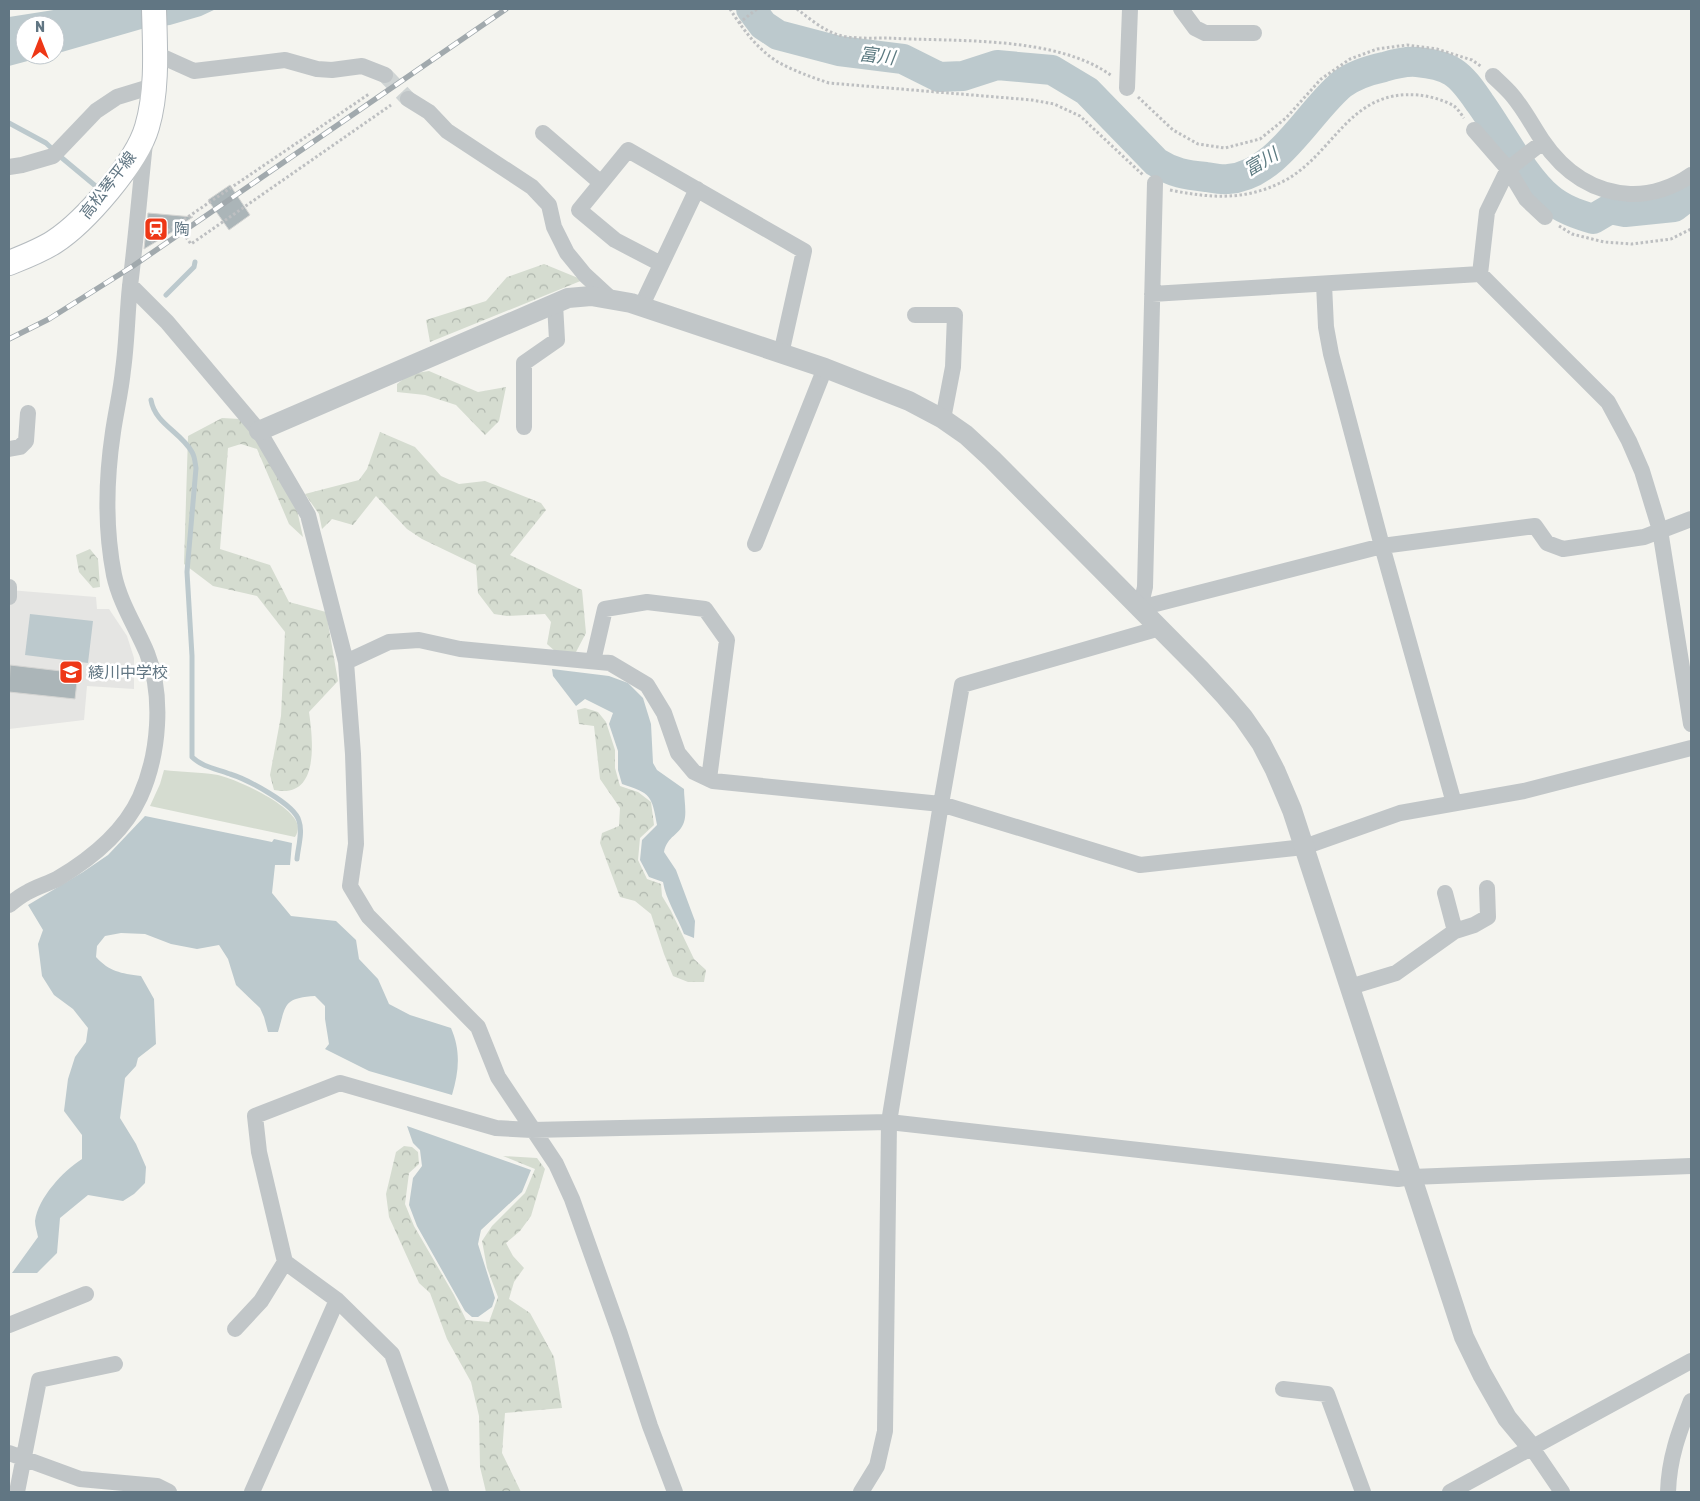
<svg xmlns="http://www.w3.org/2000/svg" width="1700" height="1501" font-family="Rubik,'Noto Sans JP',sans-serif">
<style>
.built{fill:#e5e5e3}
.green{fill:#d5dcd0}
.forest{fill:url(#forest-crowns)}
.water{fill:#bcc9cd}
.lines{fill:none;stroke-linecap:round;stroke-linejoin:round}
.stream{stroke:#bcc9cd;stroke-width:5}
.river{stroke:#bcc9cd;stroke-width:30}
.building{fill:#abb5b8;stroke:#d5d5d3}
.minor-tunnel{stroke:#cfd4d4;stroke-width:16;stroke-dasharray:16 8;stroke-linecap:butt}
.secondary-casing{stroke:#b5bbbf;stroke-width:26}
.path{stroke:#bdbfc1;stroke-width:3;stroke-dasharray:2.5 2.5;stroke-linecap:butt}
.minor{stroke:#c1c6c8;stroke-width:16}
.tertiary{stroke:#c1c6c8;stroke-width:20}
.secondary{stroke:#fff;stroke-width:24}
.rail-casing{stroke:#a1a9ad;stroke-width:5.5}
.rail{stroke:#fff;stroke-width:4;stroke-dasharray:11;stroke-linecap:butt}
.labels{text-anchor:middle;dominant-baseline:central;stroke-width:5;stroke-linejoin:round;paint-order:stroke}
.street-label{font-size:16px;fill:#617683;stroke:#fff}
.poi-label{font-size:16px;fill:#617683;stroke:#fff;text-anchor:start}
.water-label{font-size:18px;font-style:italic;fill:#5c7a81;stroke:#fff}
</style>
<defs>
<pattern id="forest-crowns" width="20" height="18" patternUnits="userSpaceOnUse" patternTransform="scale(1.25)"><rect width="20" height="18" fill="#d5dcd0"/><path d="M2 6a3 3 0 1 1 6 0M12 15a3 3 0 1 1 6 0" fill="none" stroke="#b0b7ae"/></pattern>
</defs>
<rect width="100%" height="100%" fill="#f4f4ef"/>
<path class="built" d="M9,590L96,597L97,609H109L127,636L134,658V689L87,686L84,720L9,729Z"/>
<path class="green" d="M164,770C181,772 201,772 218,775C238,780 294,805 298,826C298,831 297,834 295,837L150,806L160,784Z"/>
<path class="forest" d="M544,264L583,280L430,342L426,320L486,301L507,277Z
M429,371L478,392L506,387L499,421L485,435L456,405L425,395L397,392V384L410,374Z
M222,418L240,419L260,445L297,510L303,537L289,524L257,449L241,444L228,448L220,549L270,565L289,602L326,612L338,681L309,712C313,740 320,800 274,790L270,775L281,716L285,632L257,596L213,586L184,564L188,436Z
M380,432L415,447L441,476L459,484L485,481L541,503L546,510L510,555L582,590L586,633L576,652H556L547,644L551,622L545,614L507,616L494,614L478,593L476,565L422,539L407,529L376,496L353,525L332,519L322,529L319,514L305,494L359,480L367,469Z
M90,549L98,559L100,587L93,588L79,572L76,555Z
M585,708L598,712L606,722L615,750V768L620,786L638,792L651,802L654,825L640,838L638,860L647,879L661,884L662,896L671,911L694,959L706,970L704,982H688L673,976L664,954L651,914L635,901L620,897L600,843L602,833L619,826L620,808L600,779L594,726L579,724L577,710Z
M404,1146L412,1147L418,1152L419,1164L409,1173L405,1204L414,1226L454,1295L466,1320L489,1322L498,1297L487,1268L482,1241L492,1226L525,1193L535,1169L503,1156L537,1158L545,1169L531,1216L520,1231L506,1243L513,1256L524,1268L514,1282L509,1299L530,1313L554,1357L562,1408L505,1413L502,1453L521,1492H486L480,1467L479,1416L471,1382L447,1339L430,1293L419,1283L389,1217L386,1194L396,1152Z"/>
<path class="water" d="M60,9H216L201,16L170,25L145,28L55,54V25H25V55H50L9,66V17Z
M30,614L93,621L88,663L25,655Z
M552,669L609,676L628,683L643,698L651,724L653,763L657,770L684,789C684,799 687,813 684,822C680,835 667,836 664,852L676,870L695,921L694,938L684,934C677,916 666,900 663,882L649,877L640,860L642,840L657,825C652,796 651,793 622,784L618,770V751L609,724L613,713L585,699L576,706L553,676Z
M145,816L272,842L274,839L292,843L290,865H275L272,893L291,916L336,921L356,940L359,959L378,979L389,1004L410,1015L451,1028C461,1051 459,1071 452,1095L369,1071L325,1049L329,1044L325,1019V1006L315,996C283,998 286,1005 278,1032H268L264,1017L260,1008L236,985L228,959L219,945L197,949L171,944L145,934L121,933L105,936L97,946L96,957C110,972 120,973 141,976L154,999L156,1044L138,1058L136,1066L125,1078L120,1118L136,1144L146,1167L145,1183L134,1194L123,1201L88,1195L60,1218L57,1253L37,1273H12L38,1237C37,1232 35,1226 35,1221C38,1198 63,1171 82,1159V1135L64,1111L68,1079L75,1057L86,1042L88,1028L73,1009L54,995L42,976L38,944L43,930L28,905L83,872L108,855Z
M407,1126L531,1170L522,1192L481,1230L478,1244L495,1298L492,1307L478,1317H472L465,1311L417,1226L409,1205L413,1178L422,1166L420,1150L413,1143Z"/>
<g class="lines">
<path class="stream" d="M9,123L46,143L62,158L98,188
M166,295L194,267L195,262
M151,400C155,424 181,432 192,452C195,457 195,463 196,468L187,572L192,656V757C202,767 217,769 230,774C246,779 295,804 299,821C303,832 298,847 297,859"/>
<path class="river" d="M751,9L763,25L778,35L839,51L903,59L939,77L963,76L997,65L1052,70L1087,91L1156,162C1173,173 1186,175 1206,177C1213,178 1221,180 1228,179C1277,176 1308,112 1342,84C1354,75 1370,70 1384,67C1394,64 1407,61 1417,62C1428,63 1444,66 1453,72C1464,79 1473,93 1480,103C1501,132 1523,176 1549,198C1562,209 1577,214 1593,219L1610,209L1625,212L1674,207L1691,194"/>
</g>
<path class="building" d="M230,185L250,215L229,230L208,200Z
M148,213L193,217L176,228L177,229L144,249Z
M10,665L78,673L75,699L9,692Z"/>
<g class="lines">
<path class="minor-tunnel" d="M385,75L408,99"/>
<g class="secondary-casing">
<path id="secondary" d="M9,263C24,257 40,251 54,242C85,222 137,162 147,127C158,90 155,47 154,9"/>
</g>
<path class="path" d="M730,9C742,28 758,50 778,62C794,71 811,77 829,83L1032,100L1054,104L1080,116L1143,175
M797,9C810,19 825,32 842,36C857,39 874,38 888,38C955,42 1056,35 1112,76
M739,23L757,9
M1138,97L1173,130L1198,144L1225,148L1260,139L1286,118L1321,79L1350,59L1377,49L1407,45L1437,49L1472,60L1482,67
M1170,190C1210,198 1244,201 1282,182C1334,156 1348,89 1418,95C1429,96 1444,100 1454,106C1458,109 1461,114 1464,118
M177,225L191,244L391,105
M1559,226L1572,234L1604,242L1632,244L1671,239L1691,229
M151,242L369,94"/>
<path class="minor" d="M1181,9L1195,28L1205,33H1254
M154,53L194,71L285,60L317,69L332,70L362,66L385,75
M1493,76C1499,82 1506,88 1512,95C1524,109 1532,125 1542,140C1563,171 1592,192 1630,194C1651,195 1674,187 1691,175
M1127,88L1130,9
M408,99L429,112L447,131L532,187L549,205L554,227L567,253L585,275L610,298
M1474,130L1508,169L1526,199L1545,217
M543,133L601,183
M9,167L22,165L53,156L96,111L117,97L153,86
M1155,183L1145,587L1140,608L1382,546L1535,526L1547,543L1563,549L1644,537L1691,519
M661,264L615,240L579,210L628,150L804,251L781,354
M1480,274L1487,212L1508,169L1543,142
M1324,284L1326,327L1331,354L1382,546L1454,803
M130,285L167,322L259,431L308,515L346,662L353,754L356,844L350,886L368,916L478,1027L498,1077L556,1164L572,1199L620,1334L650,1426L675,1492
M1152,294L1480,274L1608,402L1629,441L1642,471L1660,530L1691,724
M641,307L697,189
M915,315H955L953,367L943,419
M524,427V363L557,340L555,304
M9,449L20,447L26,441L28,413
M755,544L825,368
M9,587V597
M593,661L605,609L647,602L705,609L727,640L709,779
M346,662L389,642L419,640L460,649L610,663L647,685L664,713L678,753L694,772L713,781L941,804L1140,865L1304,847L1400,813L1524,791L1691,748
M1445,893L1455,931
M9,905C14,901 20,896 26,893C36,887 47,884 57,879C89,860 124,832 140,797C159,755 164,696 147,653C136,627 120,603 114,575C105,529 106,479 113,432C116,411 121,391 123,370C127,342 127,314 130,286C136,238 140,190 145,143
M1350,987L1396,973L1455,931L1474,925L1488,917L1487,888
M9,1325L86,1294
M235,1329L261,1301L285,1262
M1283,1389L1327,1394L1363,1492
M1532,1448L1562,1492
M9,1453L80,1479L157,1486L169,1492
M17,1492L39,1380L115,1364
M252,1492L337,1300
M441,1492L392,1354L337,1300L285,1262L259,1152L255,1116L340,1083L496,1128L532,1130L889,1122L1398,1179L1412,1177L1691,1166
M861,1492L877,1466L885,1431L889,1122L941,804L962,685L1160,628
M1450,1492L1691,1361
M1668,1492C1669,1458 1679,1432 1691,1401"/>
<path class="tertiary" d="M259,431L568,298L591,296L631,303L825,368L909,401L943,419L966,435L992,459L1200,669L1225,696L1243,717L1261,743L1275,770L1292,810L1464,1337L1482,1374L1507,1418L1532,1448"/>
<use href="#secondary" class="secondary"/>
<g class="rail-casing">
<path id="rail" d="M9,339L49,319L133,266L506,9"/>
</g>
<use href="#rail" class="rail"/>
</g>
<defs>
<g id="station-square" transform="scale(1.25)"><rect x="-9" y="-9" width="18" height="18" rx="4" fill="#ee3716" stroke="#fff"/><path d="M-3-6H3Q5-6 5-4V2Q5 4 3 4L4.5 6H3L1.5 4h-3L-3 6H-4.5L-3 4Q-5 4-5 2V-4Q-5-6-3-6ZM-3.5-4v3h7v-3ZM-3.5 1v1.5H-2V1ZM2 1v1.5H3.5V1Z" fill="#fff"/></g>
<g id="school-square" transform="scale(1.25)"><rect x="-9" y="-9" width="18" height="18" rx="4" fill="#ee3716" stroke="#fff"/><path d="M0-5L7-2L0 1L-7-2ZM-4 1L0 2.5L4 1V4Q0 6-4 4Z" fill="#fff"/></g>
</defs>
<g fill-rule="evenodd">
<use href="#station-square" x="156" y="229"/>
<use href="#school-square" x="71" y="672"/>
</g>
<g class="labels">
<g class="street-label">
<text transform="translate(108 185) rotate(-52)">高松琴平線</text>
</g>
<g class="poi-label">
<text x="174" y="229">陶</text>
<text x="88" y="672">綾川中学校</text>
</g>
<g class="water-label">
<text transform="translate(877 56) rotate(7)">富川</text>
<text transform="translate(1261 162) rotate(-31)">富川</text>
</g>
</g>
<rect width="1700" height="1501" fill="none" stroke="#617683" stroke-width="20"/>
<g transform="translate(40 40)"><circle r="24" fill="#ffffff" stroke="#c0c8cd"/>
<path d="M0-4L9 19L0 12L-9 19Z" fill="#ee3716"/>
<text y="-8" font-size="14" font-weight="bold" text-anchor="middle" fill="#617683">N</text>
</g>
</svg>
